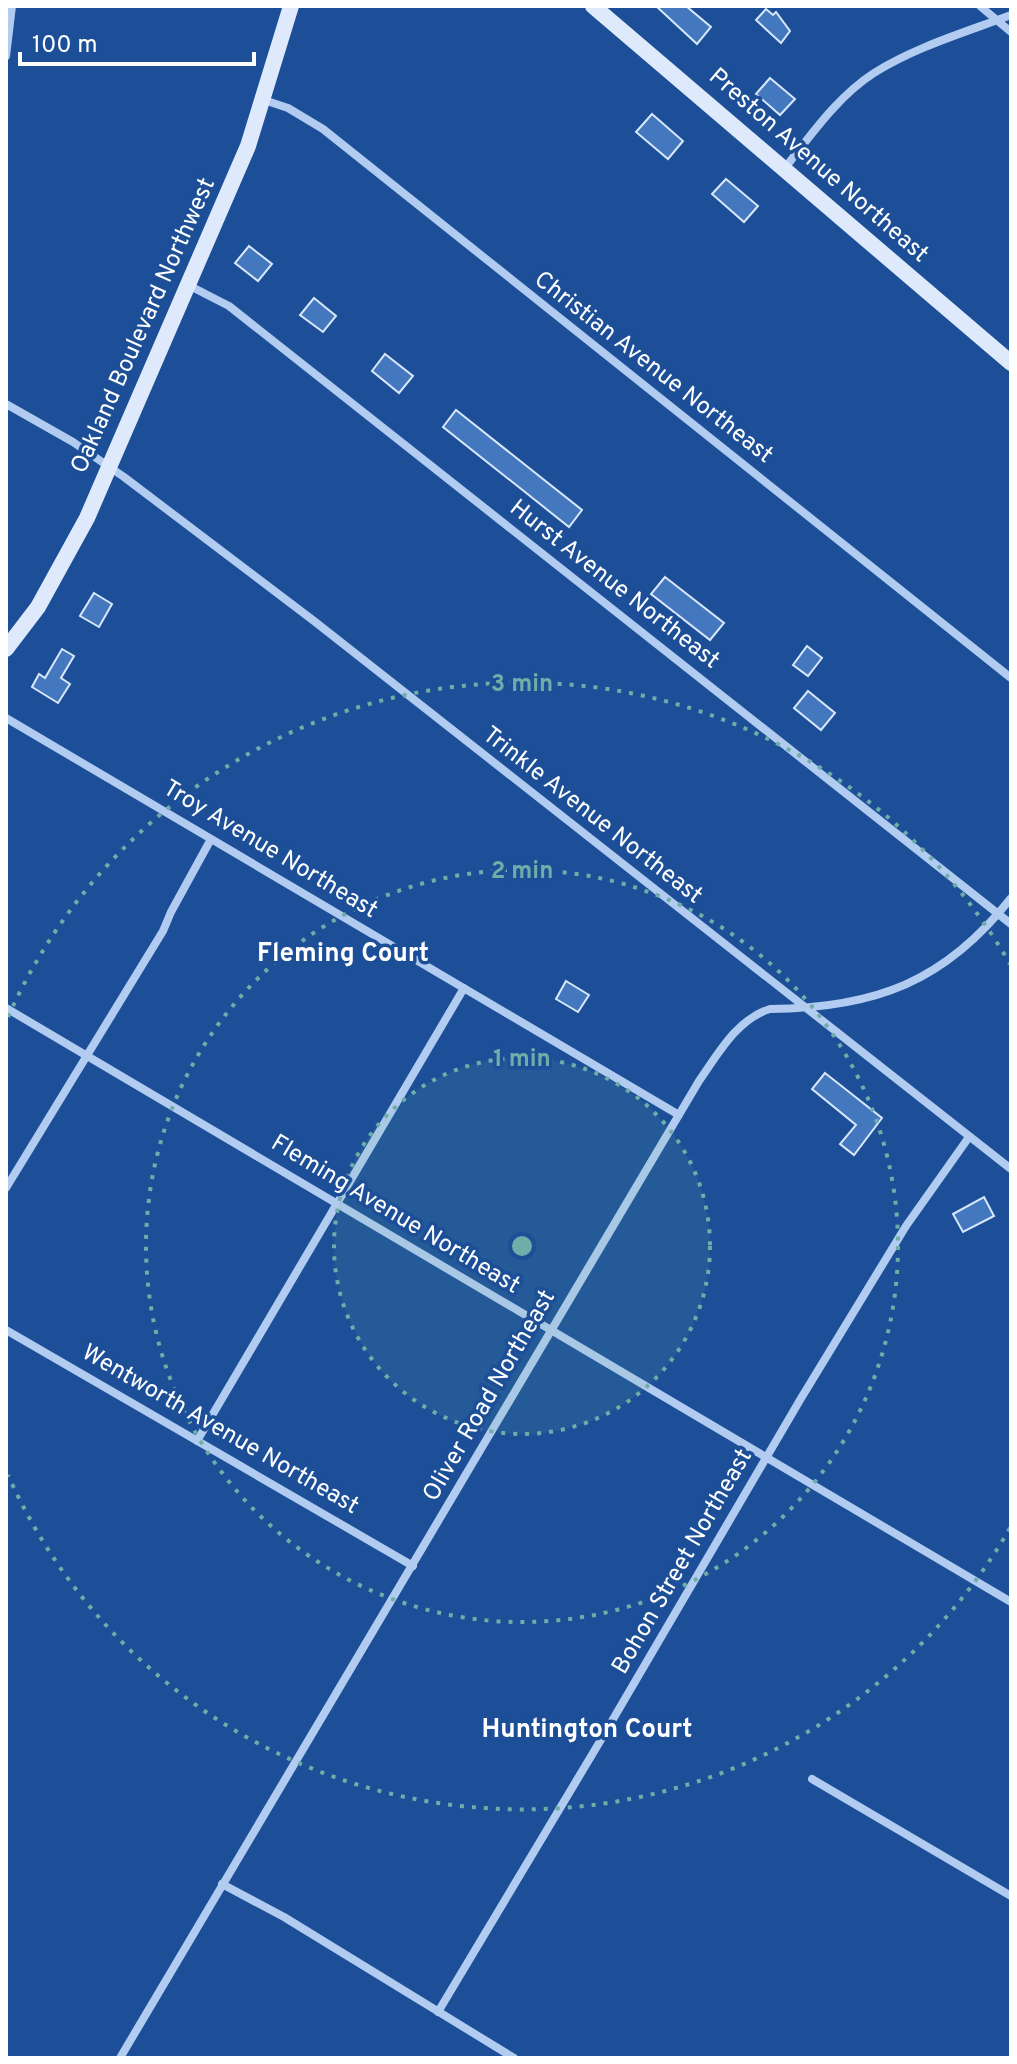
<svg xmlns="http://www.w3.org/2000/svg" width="1017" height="2064" font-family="Overpass,sans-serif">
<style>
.building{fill:#4478be;stroke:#d8e7fb;stroke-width:2}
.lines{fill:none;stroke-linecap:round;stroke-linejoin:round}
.street{stroke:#b1ccf0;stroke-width:8}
.secondary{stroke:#deeafb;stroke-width:16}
.ring{fill:none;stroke:#6fada8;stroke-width:4;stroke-dasharray:4 8}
.labels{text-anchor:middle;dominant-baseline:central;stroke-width:7;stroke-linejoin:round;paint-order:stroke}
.street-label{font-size:24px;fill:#fff;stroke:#1c4f97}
.neighbourhood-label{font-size:26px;font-weight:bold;fill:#fff;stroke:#1c4f97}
.centre{fill:#6fada8;stroke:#1c4f97;stroke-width:4}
.ring-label{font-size:24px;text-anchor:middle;font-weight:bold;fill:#6fada8;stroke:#1c4f97;stroke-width:7;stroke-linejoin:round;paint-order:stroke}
</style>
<rect width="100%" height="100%" fill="#1c4f97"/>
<path class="building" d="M656,6H686L711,27L697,44Z
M766,9L773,15L776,12L790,31L781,43L756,20Z
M770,78L795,99L780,115L756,94Z
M652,114L683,141L668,159L636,132Z
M726,179L758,206L744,222L712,194Z
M249,246L272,264L258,281L235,263Z
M314,298L336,316L323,332L300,315Z
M385,354L413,376L399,393L372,371Z
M456,410L582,510L569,527L443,427Z
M665,577L724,623L710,640L651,594Z
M94,593L112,604L99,627L80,616Z
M807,646L822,658L808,676L793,665Z
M62,649L74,656L61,678L70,684L58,703L32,687L39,674L45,678Z
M808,691L835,713L821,730L794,708Z
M566,981L589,995L578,1012L556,999Z
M825,1073L882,1118L854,1155L840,1144L856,1125L812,1089Z
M984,1197L994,1216L963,1232L953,1214Z"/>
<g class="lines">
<path class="street" d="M980,6L1011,32
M6,56L12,6
M264,100L288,108L323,129L1011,678
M785,168C811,135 838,96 874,73C915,47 966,32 1011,15
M188,285L229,306L1011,924
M6,404L73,442L124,477L314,621L1011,1169
M6,718L679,1115
M6,1008L1011,1602
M6,1188L163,931L171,912L211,839
M6,1330L413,1566
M197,1441L464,988
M812,1779L1011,1896
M222,1884L284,1917L514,2058
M438,2012L602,1738L800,1400L906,1226L969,1137
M120,2058L699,1081C718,1054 737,1019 770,1009C875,1008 945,982 1011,898"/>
<path class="secondary" d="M593,6L1011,363
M6,649L38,607L87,518L248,146L291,6"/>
</g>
<circle cx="522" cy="1246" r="188" fill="#6fada8" fill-opacity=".12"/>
<g class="ring">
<circle cx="522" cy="1246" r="188"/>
<circle cx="522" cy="1246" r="376"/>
<path d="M1010 1528A563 563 0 0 1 8 1475M8 1017A563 563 0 0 1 1010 964"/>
</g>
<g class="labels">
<g class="street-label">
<text transform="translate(818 166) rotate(41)">Preston Avenue Northeast</text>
<text transform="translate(144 326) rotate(-66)">Oakland Boulevard Northwest</text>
<text transform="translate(653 368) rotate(38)">Christian Avenue Northeast</text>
<text transform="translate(614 585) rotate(38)">Hurst Avenue Northeast</text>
<text transform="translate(592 816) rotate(38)">Trinkle Avenue Northeast</text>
<text transform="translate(270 850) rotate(31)">Troy Avenue Northeast</text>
<text transform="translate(395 1215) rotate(31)">Fleming Avenue Northeast</text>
<text transform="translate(490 1396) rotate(-60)">Oliver Road Northeast</text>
<text transform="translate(220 1430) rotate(30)">Wentworth Avenue Northeast</text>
<text transform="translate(683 1562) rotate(-60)">Bohon Street Northeast</text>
</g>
<g class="neighbourhood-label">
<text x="343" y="954">Fleming Court</text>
<text x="587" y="1730">Huntington Court</text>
</g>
</g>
<circle cx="522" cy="1246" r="12" class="centre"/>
<g class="ring-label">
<text x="522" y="691">3 min</text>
<text x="522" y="878">2 min</text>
<text x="522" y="1066">1 min</text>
</g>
<rect width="1017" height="2064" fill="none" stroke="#ffffff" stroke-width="16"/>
<path d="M20 52v12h234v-12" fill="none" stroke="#ffffff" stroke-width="4"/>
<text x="32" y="52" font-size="24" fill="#ffffff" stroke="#1c4f97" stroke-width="6" paint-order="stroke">100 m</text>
</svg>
